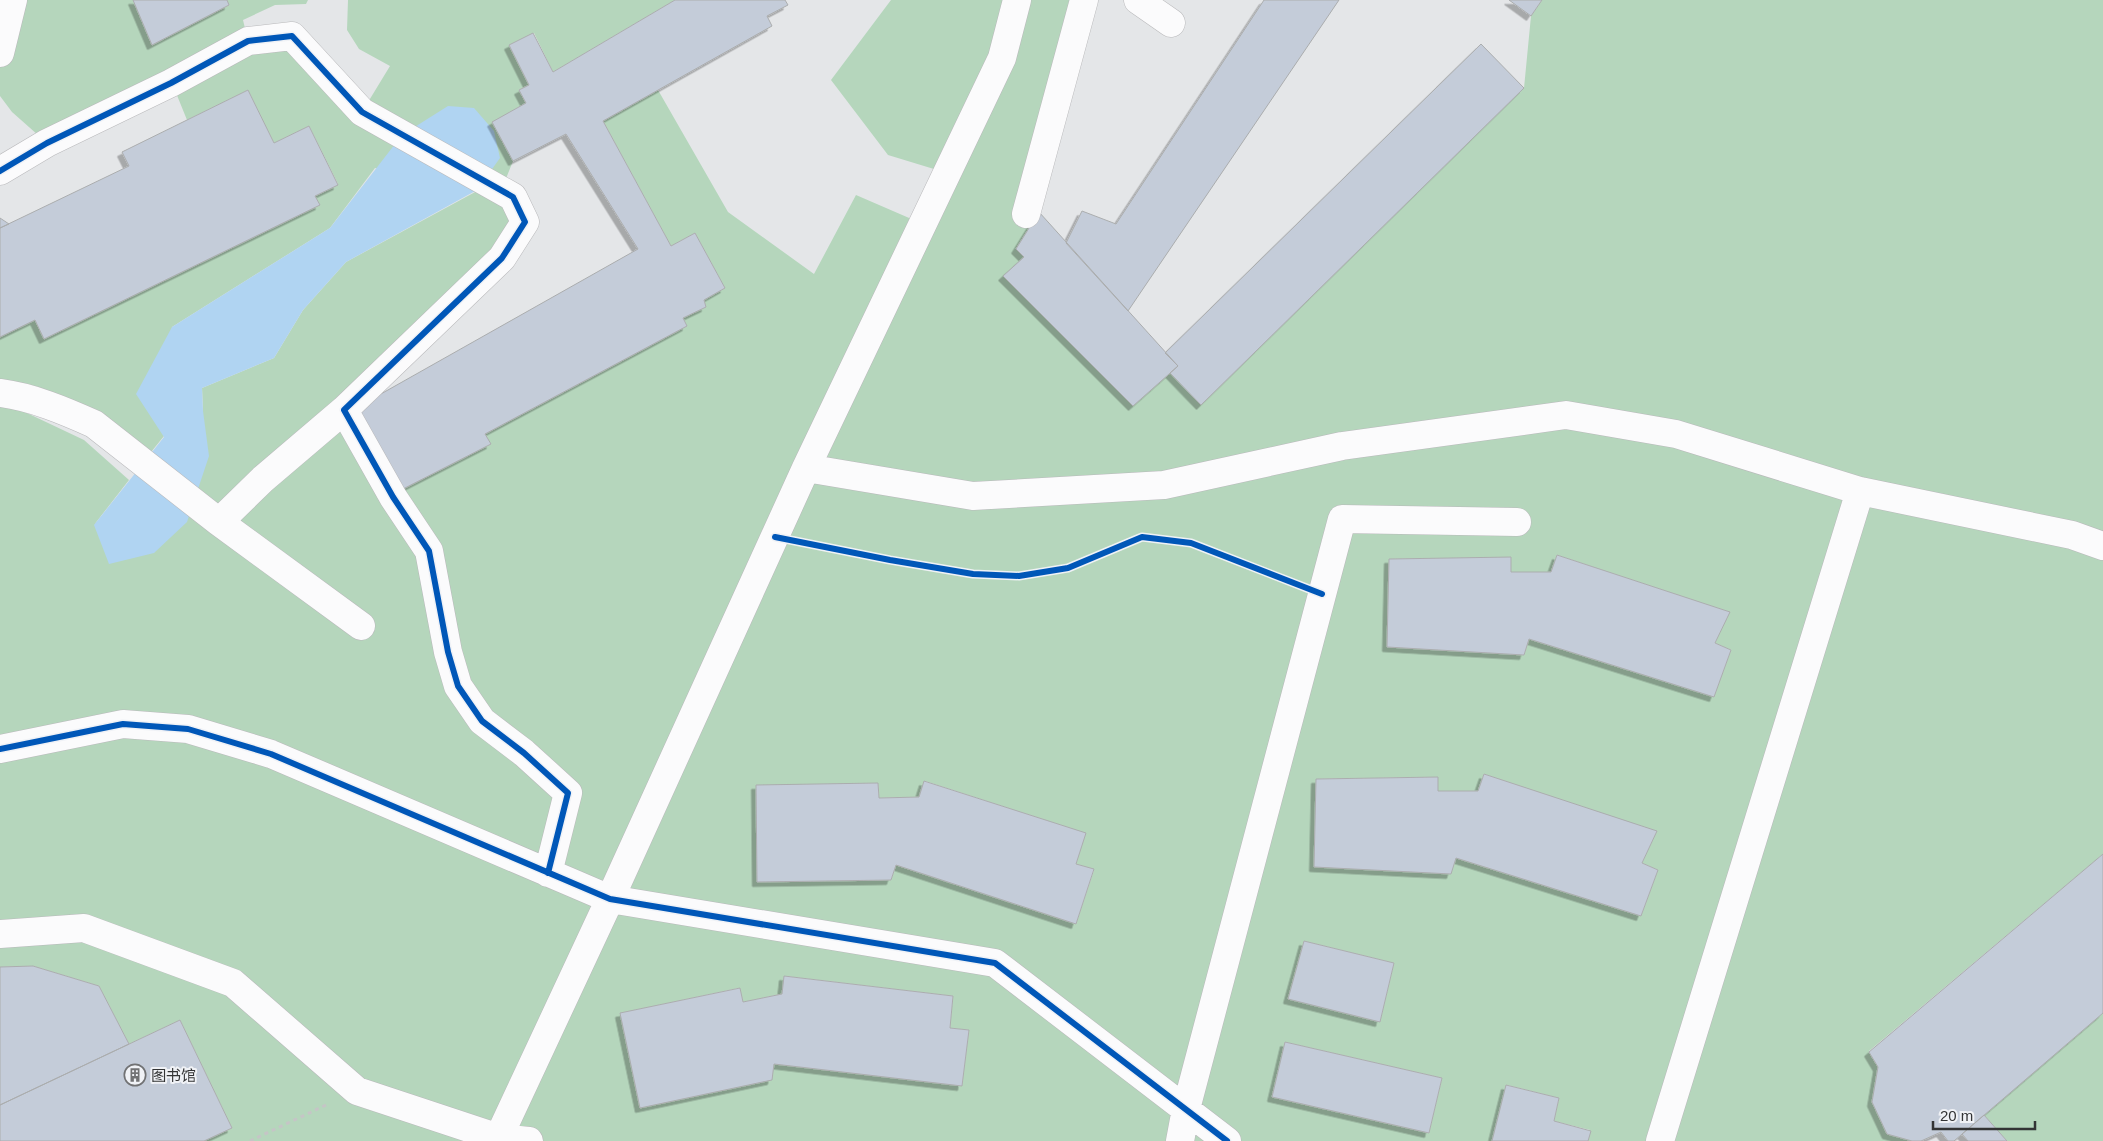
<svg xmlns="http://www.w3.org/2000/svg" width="2103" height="1141" font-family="Helvetica,'Noto Sans SC',sans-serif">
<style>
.green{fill:#b5d6bc;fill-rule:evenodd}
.water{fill:#b0d4f2}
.building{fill:#c4ccd9;stroke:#abadae;filter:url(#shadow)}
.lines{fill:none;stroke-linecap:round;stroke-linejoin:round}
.minor-casing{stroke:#b9b9bb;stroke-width:29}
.path{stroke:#c5c5c6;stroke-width:3;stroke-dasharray:4 4;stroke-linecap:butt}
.minor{stroke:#fbfbfc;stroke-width:28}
.cycleway-casing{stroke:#f0f2f6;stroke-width:9}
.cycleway{stroke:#0057b8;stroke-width:6}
.labels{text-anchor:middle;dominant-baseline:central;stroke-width:4;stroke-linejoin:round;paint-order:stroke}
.poi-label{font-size:15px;fill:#333435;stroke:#f0f2f6;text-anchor:start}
</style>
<defs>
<filter id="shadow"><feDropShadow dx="-4.5" dy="4.5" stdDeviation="0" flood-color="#0004"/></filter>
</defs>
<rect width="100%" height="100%" fill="#e4e6e8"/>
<path class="green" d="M0,0H133L152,45L229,5L227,0H308L306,4L275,5L243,20L248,41L292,36L362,112L390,66L359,49L347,30L348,0H675L553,72L534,33L509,45L529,85L519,90L526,103L493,122L513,161L501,191L525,222L344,410L403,489L490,444L485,434L687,326L683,318L706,307L704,300L725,288L695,233L671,246L603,121L658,90L728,212L814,274L856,195L923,224L947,173L888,155L831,80L891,0H1081L1039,212L1016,249L1024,257L1004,276L1133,406L1170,373L1201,405L1524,88L1531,16L1542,0H2103V854L1869,1051L1878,1067L1872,1102L1887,1134L1912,1141H1588L1590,1130L1554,1121L1559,1098L1507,1085L1492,1141H204L232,1128L180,1020L129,1044L99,986L33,966L0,967V405H10L84,440L129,480L94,525L203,411L202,388L274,358L303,310L346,262L477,191L375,168L330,228L172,327L164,436L143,462L0,394V337L35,320L44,339L319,205L315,196L338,184L309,126L274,143L248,90L187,120L172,83L47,143L12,112L0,96ZM1557,555L1729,612L1715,643L1731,650L1714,696L1529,639L1524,655L1387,647L1389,559L1511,558V572H1551ZM1484,774L1656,832L1642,863L1658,870L1641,916L1456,858L1450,874L1314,866L1316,779L1437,777L1438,791H1478ZM925,781L1085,833L1076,864L1094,870L1076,924L896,865L891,880L757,882L756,786L878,783L879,798L919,797ZM1304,941L1394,963L1380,1022L1289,999ZM785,976L953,996L950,1028L969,1030L962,1086L774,1064L640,1108L621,1013L739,988L743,1002L782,994ZM1285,1042L1442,1078L1429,1133L1272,1097Z
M2103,1013V1141H2007L1984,1115Z"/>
<path class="water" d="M448,106L474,108L494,131L500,158L477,190L346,262L303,310L274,358L202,388L203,411L209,456L187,522L154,553L109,564L94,525L164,437L136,394L172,327L330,228L402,135Z"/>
<path class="building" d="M133,0H227L229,5L152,45Z
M675,0H785L788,5L767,16L772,26L603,121L671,246L695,233L725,288L704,300L706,307L683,318L687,326L485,434L491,444L403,489L356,408L638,249L566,134L513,161L492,122L526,103L519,90L529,85L509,45L533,33L553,72Z
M1264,0H1339L1128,311L1066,243L1082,211L1116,224Z
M1509,0H1542L1531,16Z
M1481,44L1524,88L1201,405L1170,373L1178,366L1165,353Z
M248,90L274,143L309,126L338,185L315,196L320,205L44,339L35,320L0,337V228L129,166L122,152Z
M1039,212L1178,366L1133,406L1003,276L1024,257L1016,249Z
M0,218L9,224L0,228Z
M1557,555L1730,612L1715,643L1731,650L1714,697L1529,639L1524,655L1387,647L1389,559L1511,557V572H1551Z
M1484,774L1657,831L1642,863L1658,870L1641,916L1456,858L1451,874L1314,867L1316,779L1438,777V791H1478Z
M924,781L1086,833L1076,864L1094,869L1076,924L896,865L891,880L757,882L756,785L878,783L879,798L919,797Z
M2103,854V1013L1954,1141H1948L1941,1132L1921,1141H1912L1887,1134L1872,1102L1878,1067L1869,1052Z
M1304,941L1394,963L1380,1022L1288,999Z
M33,966L99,986L129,1044L0,1105V967Z
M784,976L953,996L950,1028L969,1030L962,1086L774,1064L772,1080L640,1108L620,1013L740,988L743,1002L782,994Z
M180,1020L232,1128L204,1141H0V1105Z
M1285,1042L1442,1078L1429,1133L1272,1097Z
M1506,1085L1559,1098L1554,1121L1591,1131L1588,1141H1492Z
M1984,1115L2007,1141H1968L1962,1134Z"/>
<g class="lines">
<g class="minor-casing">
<path id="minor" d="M1138,0L1171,23
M0,53L13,0
M0,171L47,143L171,83L248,41L292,36L362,112L513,197L525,222L502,258L344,410L393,497L429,551L448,652L458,686L482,721L524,753L568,793L548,873
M1026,214L1084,0
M0,393C32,397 65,411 94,424L219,522L361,626
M806,468L973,496L1164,485L1342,446L1566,415L1676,434L1860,491L2072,535L2103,546
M219,522L263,479L344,410
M0,749L123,724L188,729L271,754L610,899L995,963L1227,1141
M0,934L84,928L233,983L357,1091L499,1138L529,1141
M497,1141L610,899L806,468L1002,58L1017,0
M1180,1141L1186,1109L1342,519L1517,522
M1660,1141L1860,491"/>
</g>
<path class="path" d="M250,1141L326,1105"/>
<use href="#minor" class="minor"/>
<g class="cycleway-casing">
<path id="cycleway" d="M0,171L47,143L171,83L248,41L292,36L362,112L513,197L525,222L502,258L344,410L393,497L429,551L448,652L458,686L482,721L524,753L568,793L548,873
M775,537L890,560L973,574L1019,576L1068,568L1142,537L1191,543L1322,594
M0,749L123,724L188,729L271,754L610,899L995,963L1227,1141"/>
</g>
<use href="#cycleway" class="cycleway"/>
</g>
<defs>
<g id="building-ring" transform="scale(1.125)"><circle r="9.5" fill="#f0f2f6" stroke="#717274" stroke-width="1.5"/><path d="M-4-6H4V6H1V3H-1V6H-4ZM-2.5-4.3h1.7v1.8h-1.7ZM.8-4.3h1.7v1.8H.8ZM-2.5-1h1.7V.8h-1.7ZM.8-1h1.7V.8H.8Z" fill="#717274"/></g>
</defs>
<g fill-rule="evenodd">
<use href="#building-ring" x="135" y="1075"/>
</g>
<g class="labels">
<g class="poi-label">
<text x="151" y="1075">图书馆</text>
</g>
</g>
<path d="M1933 1121v8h102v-8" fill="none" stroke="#333435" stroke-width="2.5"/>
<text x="1940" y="1121" font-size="15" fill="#333435" stroke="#f0f2f6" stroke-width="4" paint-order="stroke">20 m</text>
</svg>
